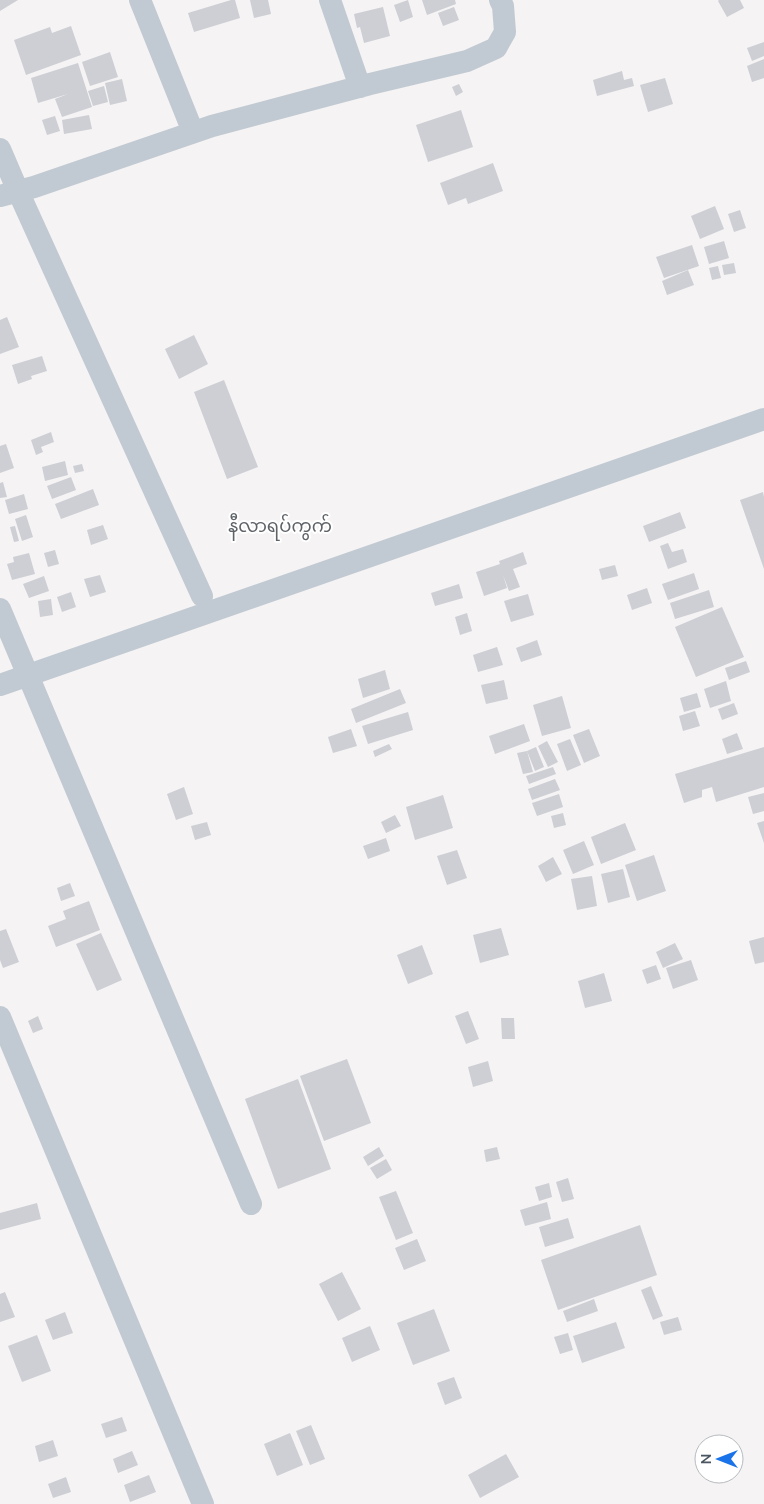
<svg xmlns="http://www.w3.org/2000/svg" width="764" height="1504" font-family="'Nunito Sans','Noto Sans Myanmar',sans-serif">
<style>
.building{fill:#cdcfd5}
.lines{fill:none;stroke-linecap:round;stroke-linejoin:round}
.minor{stroke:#c1cad2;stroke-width:22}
.labels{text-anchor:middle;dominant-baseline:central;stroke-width:4;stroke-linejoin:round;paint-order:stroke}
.quarter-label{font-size:18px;fill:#5f6368;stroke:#fff}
</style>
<rect width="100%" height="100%" fill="#f5f3f3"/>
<path class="building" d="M0,0H18L0,11Z
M231,0H235L240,18L194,32L188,13Z
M250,0H268L271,14L254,18Z
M408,0L413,17L400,22L394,5Z
M422,0H455L456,4L427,15Z
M719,0H740L744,8L727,17L718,1Z
M383,7L390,36L364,43L360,27L357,28L354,14Z
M454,7L459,20L443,26L438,13Z
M71,26L81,55L26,75L14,40L50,27L52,33Z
M764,42V56L752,61L747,48Z
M110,52L118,77L90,86L82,62Z
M764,59V78L752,82L747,66Z
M78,63L92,107L62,117L55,99L68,94L38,103L31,78Z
M622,71L624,80L632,78L634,86L597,96L593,80Z
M665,78L673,104L648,112L640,85Z
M122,79L127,101L110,105L105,83Z
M459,84L463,92L456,96L452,87Z
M104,86L108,102L93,106L88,91Z
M461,110L473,147L428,162L416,125Z
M89,115L92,129L64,134L62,120Z
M55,116L60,131L47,135L42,120Z
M493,163L503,191L468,204L466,198L448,205L440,183Z
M715,206L724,229L700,239L691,216Z
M740,210L746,228L734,232L728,214Z
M724,241L729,258L709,264L704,247Z
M692,245L699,266L664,278L656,257Z
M734,263L736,273L724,275L722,265Z
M718,266L721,278L712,280L709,268Z
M688,270L694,285L667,295L662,281Z
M7,317L19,347L0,354V320Z
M194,335L208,364L179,379L165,349Z
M42,356L47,371L31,376L32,379L18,384L12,365Z
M224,380L258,467L227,479L194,392Z
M51,432L54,442L41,447L43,452L36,455L31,440Z
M6,444L14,468L0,473V446Z
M65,461L68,475L45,481L42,467Z
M82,464L84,471L75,473L73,466Z
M71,477L76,490L52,499L47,486Z
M3,482L7,497L0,498V483Z
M93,489L99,505L61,519L55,504Z
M763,492L764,497V569L740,500Z
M24,494L28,509L9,514L5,500Z
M680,512L686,528L649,542L643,526Z
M26,515L33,537L22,541L15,519Z
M103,525L108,539L91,545L87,530Z
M15,526L19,541L14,542L10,527Z
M668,543L672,552L683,549L687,562L668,569L660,546Z
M55,550L59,564L48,567L44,553Z
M523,552L527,564L513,569L520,587L509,591L503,575L507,588L484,596L476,572L500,564L499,561Z
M29,553L35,574L12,580L7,564L14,562L13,557Z
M615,565L618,576L602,580L599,569Z
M694,573L699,589L668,600L662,584Z
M100,575L106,592L90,597L84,579Z
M44,576L49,591L29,598L23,584Z
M459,584L463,598L435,606L431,593Z
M647,588L652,603L632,610L627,595Z
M709,590L714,607L675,619L670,603Z
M71,592L76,607L62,612L57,597Z
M528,594L534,615L511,622L504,601Z
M51,599L53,615L40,617L38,601Z
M722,607L744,657L696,677L675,627Z
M467,613L472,631L460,635L455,617Z
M537,640L542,655L521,662L516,648Z
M497,647L503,665L478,672L473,655Z
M746,661L750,672L729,680L725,668Z
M385,670L390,689L363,698L358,679Z
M504,680L508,699L486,704L481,685Z
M726,681L731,701L710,708L704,689Z
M400,689L406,703L356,723L351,709Z
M697,693L701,707L684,712L680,698Z
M562,696L571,728L542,736L533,705Z
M734,703L738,714L722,720L718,709Z
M695,711L700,726L683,731L679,716Z
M408,712L413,730L368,744L362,726Z
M524,724L530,741L495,754L489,736Z
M351,729L357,746L333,753L328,737Z
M589,729L600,756L584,763L573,735Z
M737,733L743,749L727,754L722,739Z
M570,739L581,765L567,771L557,744Z
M547,741L558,762L548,767L538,746Z
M389,744L392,749L375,757L373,751Z
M536,747L544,767L535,771L527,751Z
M764,747V787L716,802L712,787L702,790V797L684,803L675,774Z
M527,751L533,772L523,774L517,753Z
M553,767L556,774L529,784L526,776Z
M555,779L560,790L532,800L528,789Z
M184,787L193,814L176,820L167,794Z
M764,793V811L753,814L748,797Z
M559,794L563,807L537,816L532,803Z
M443,795L453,828L415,840L406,807Z
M563,813L566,825L554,828L551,816Z
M395,815L401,826L386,833L381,822Z
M764,821V843L757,823Z
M207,822L211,835L195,840L191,826Z
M625,823L636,850L601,864L591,837Z
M386,838L390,851L368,859L363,846Z
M584,841L594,865L573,874L563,850Z
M457,850L467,878L447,885L437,856Z
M654,855L666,891L637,901L625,865Z
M553,857L562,874L546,882L538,866Z
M623,869L630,897L608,903L601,874Z
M592,876L597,906L577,910L571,879Z
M70,883L75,896L61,901L57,888Z
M89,901L100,930L56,947L48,926L66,919L63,911Z
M501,928L509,955L480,963L473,935Z
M6,929L19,962L3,968L0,960V931Z
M101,933L122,980L97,991L76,944Z
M764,937V962L755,964L749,941Z
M675,943L683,959L663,968L656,952Z
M422,945L433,974L408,984L397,955Z
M691,960L698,980L673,989L666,968Z
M656,965L661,979L647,984L642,970Z
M604,973L612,1001L585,1008L578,981Z
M468,1011L479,1039L466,1044L455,1016Z
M38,1016L43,1029L33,1033L28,1021Z
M501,1018H514L515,1039H502Z
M347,1059L371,1123L324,1141L300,1076Z
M488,1061L493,1081L473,1087L468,1067Z
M298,1079L331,1169L278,1189L245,1099Z
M379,1147L384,1156L368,1166L363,1157Z
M497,1147L500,1159L486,1162L484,1150Z
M386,1159L392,1170L377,1179L370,1168Z
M568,1178L574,1199L562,1202L556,1182Z
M549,1183L552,1197L539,1201L535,1187Z
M396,1191L413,1233L396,1240L379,1197Z
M547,1202L551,1219L525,1226L520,1210Z
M37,1203L41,1219L0,1230V1213Z
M568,1218L574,1238L545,1247L539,1227Z
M640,1225L657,1275L558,1310L541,1260Z
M417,1239L426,1261L404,1270L395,1248Z
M342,1272L361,1309L338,1321L319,1284Z
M651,1286L663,1316L653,1320L641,1290Z
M5,1292L15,1317L0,1322V1294Z
M594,1299L598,1311L567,1322L563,1311Z
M434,1309L450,1351L413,1365L397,1323Z
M65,1312L73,1333L53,1340L45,1320Z
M678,1317L682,1330L664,1335L660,1322Z
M616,1322L625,1348L582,1363L573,1336Z
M370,1326L380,1350L352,1362L342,1338Z
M568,1333L573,1350L560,1354L554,1337Z
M37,1335L51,1371L22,1382L8,1346Z
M454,1377L462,1398L445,1405L437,1383Z
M122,1417L127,1431L106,1438L101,1424Z
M311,1425L325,1459L310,1465L296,1431Z
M290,1433L303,1465L277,1476L264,1444Z
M53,1440L58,1456L39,1462L35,1446Z
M132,1451L138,1465L118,1473L113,1459Z
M506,1454L519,1477L480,1498L468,1475Z
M149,1475L156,1492L130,1502L124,1485Z
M66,1477L71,1492L53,1498L48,1484Z"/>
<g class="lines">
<path class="minor" d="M140,0L193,132
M330,0L360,87
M0,149L18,191L202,596
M0,196L34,187L212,126L370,84L467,61L496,48L505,32L503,6L500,0
M0,609L251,1204
M0,685L764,419
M0,1017L203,1504"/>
</g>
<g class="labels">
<g class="quarter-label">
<text x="280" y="526">နီလာရပ်ကွက်</text>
</g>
</g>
<g transform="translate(719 1459) rotate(270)"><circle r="24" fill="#ffffff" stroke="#b7bbc0"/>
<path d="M0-4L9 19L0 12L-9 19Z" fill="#1a73e8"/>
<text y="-8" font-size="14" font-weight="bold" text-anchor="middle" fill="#4a5661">N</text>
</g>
</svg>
